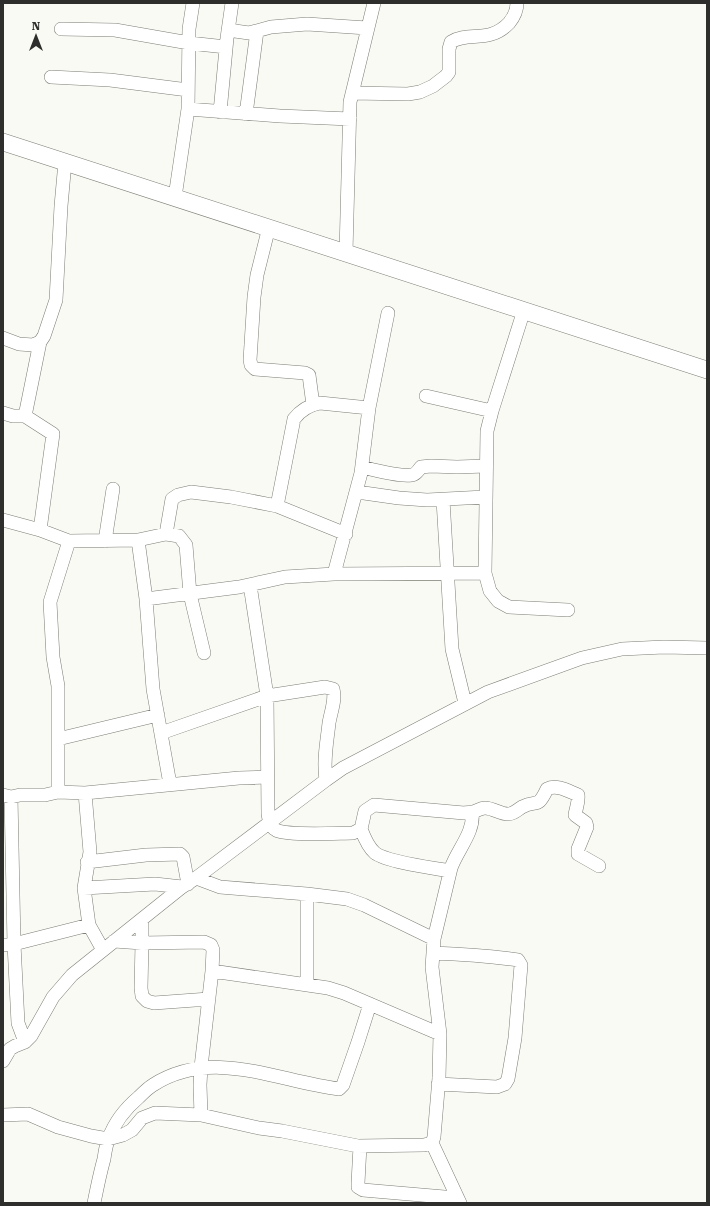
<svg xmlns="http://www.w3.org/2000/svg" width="710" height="1206" font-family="'Roboto Serif',serif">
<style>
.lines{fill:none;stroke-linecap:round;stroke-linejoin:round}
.minor-casing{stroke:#7d7d77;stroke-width:14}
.major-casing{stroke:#7d7d77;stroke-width:18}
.minor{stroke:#fff;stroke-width:13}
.major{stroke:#fff;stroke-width:17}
</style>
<rect width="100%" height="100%" fill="#f9faf3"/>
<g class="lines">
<g class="minor-casing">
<path id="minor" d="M61,29L115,30L189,43L226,47
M228,30L249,33L271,27L307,24L367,28
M51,77L110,80L188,90
M352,93L408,94L420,92L433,86L446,76L449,72V49L451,42C469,31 489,44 509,23C514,17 517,11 517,3
M188,109L280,116L350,119
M220,112L227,38L232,3
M246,114L257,31
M175,197L188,109L189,29L193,3
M269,227L257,275L254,297L250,360L251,365L255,369L305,373L309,375L313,405
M346,252L350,102L374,3
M524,310L492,411L487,431L485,573L490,591L498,601L509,607L568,610
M3,338L19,344L33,345L40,342L44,336L56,300L61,206L65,162
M426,396L492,411
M3,413L13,416H25L53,434L40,530
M25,416L40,342
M362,467C374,470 399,477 411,475C415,475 418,471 421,467L431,466L457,467L486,466
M357,492L399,498L427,500L485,497
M443,500L452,649L465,703
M277,506L294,419C300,411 310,405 320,403L369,408
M3,520L40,530L69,541L138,540L166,534L179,536L186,545L190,594L204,653
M166,534L172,499L178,495L191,492L231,497L277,506L346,534
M138,540L146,599L153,689L170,784
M105,541L113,489
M334,574L361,473L369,408L388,313
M250,585L267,696L268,814C269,820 270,827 276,830C287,836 339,833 353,833L361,829L365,811L374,805L464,813C467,812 470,813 473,812C477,811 480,808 485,808C493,808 500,814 508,814C514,814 517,810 522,807C537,799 537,810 547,789C557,784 568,791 578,795C579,802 576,808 575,815L586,823L587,827L578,849V854L599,866
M146,599L239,587L285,577L334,574L485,573
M161,733L267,696L325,687L333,689C336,700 331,711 329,723C327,742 323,760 326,780
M58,739L158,715
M58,792V686L53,657L50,602L69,541
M85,793L90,852L84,888L89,925L103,950
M3,795L11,797L20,795H45L58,792L85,793L239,778L267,777
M11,797L14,944L18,1023L25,1042
M361,829C364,837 368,847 375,853C387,862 433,868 450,871
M87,862L146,855L180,854L183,857L188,884
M196,878L220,887L307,894L347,899L364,905L434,939
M84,888L155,884L182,887
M307,894V984
M142,920V943L141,988L142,996L147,1001L154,1003L209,999
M114,941L142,943L204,942L211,945L213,950L212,971L201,1067L200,1085L201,1115
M3,945L14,944L89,925
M433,953C462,954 490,956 518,960L521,965L515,1038L508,1079L505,1084L497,1087L438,1084
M212,971L328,988L344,993L440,1034
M3,1061L10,1049L15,1046L25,1042L31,1036L53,997L72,975L182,887L196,878L326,780L343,768L488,692L582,658L622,649L664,647L707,648
M3,1115L28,1114L58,1127L91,1136L108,1139L123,1135L132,1130L142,1118L155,1113L201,1115L259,1128L282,1131L358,1146L424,1145L432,1143L434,1137L439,1078L440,1034L432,967L434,939L451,868C457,850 475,832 472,812
M432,1143L460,1203
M360,1146L358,1183V1187L363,1190L456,1198
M94,1203C97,1188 100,1173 104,1159C105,1152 106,1144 109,1138C115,1121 126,1108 139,1097C143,1093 148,1088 153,1085C213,1047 276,1081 339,1089L343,1085L358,1042L370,1004"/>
</g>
<g class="major-casing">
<path id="major" d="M3,142L707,370"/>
</g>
<use href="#minor" class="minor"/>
<use href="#major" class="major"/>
</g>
<rect width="710" height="1206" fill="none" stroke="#2e2e2c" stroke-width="8"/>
<g transform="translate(36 36)" stroke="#f9faf3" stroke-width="3" paint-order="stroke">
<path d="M0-3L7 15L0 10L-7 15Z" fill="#2e2e2c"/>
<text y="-6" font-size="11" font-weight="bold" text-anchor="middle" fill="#2e2e2c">N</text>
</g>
</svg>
